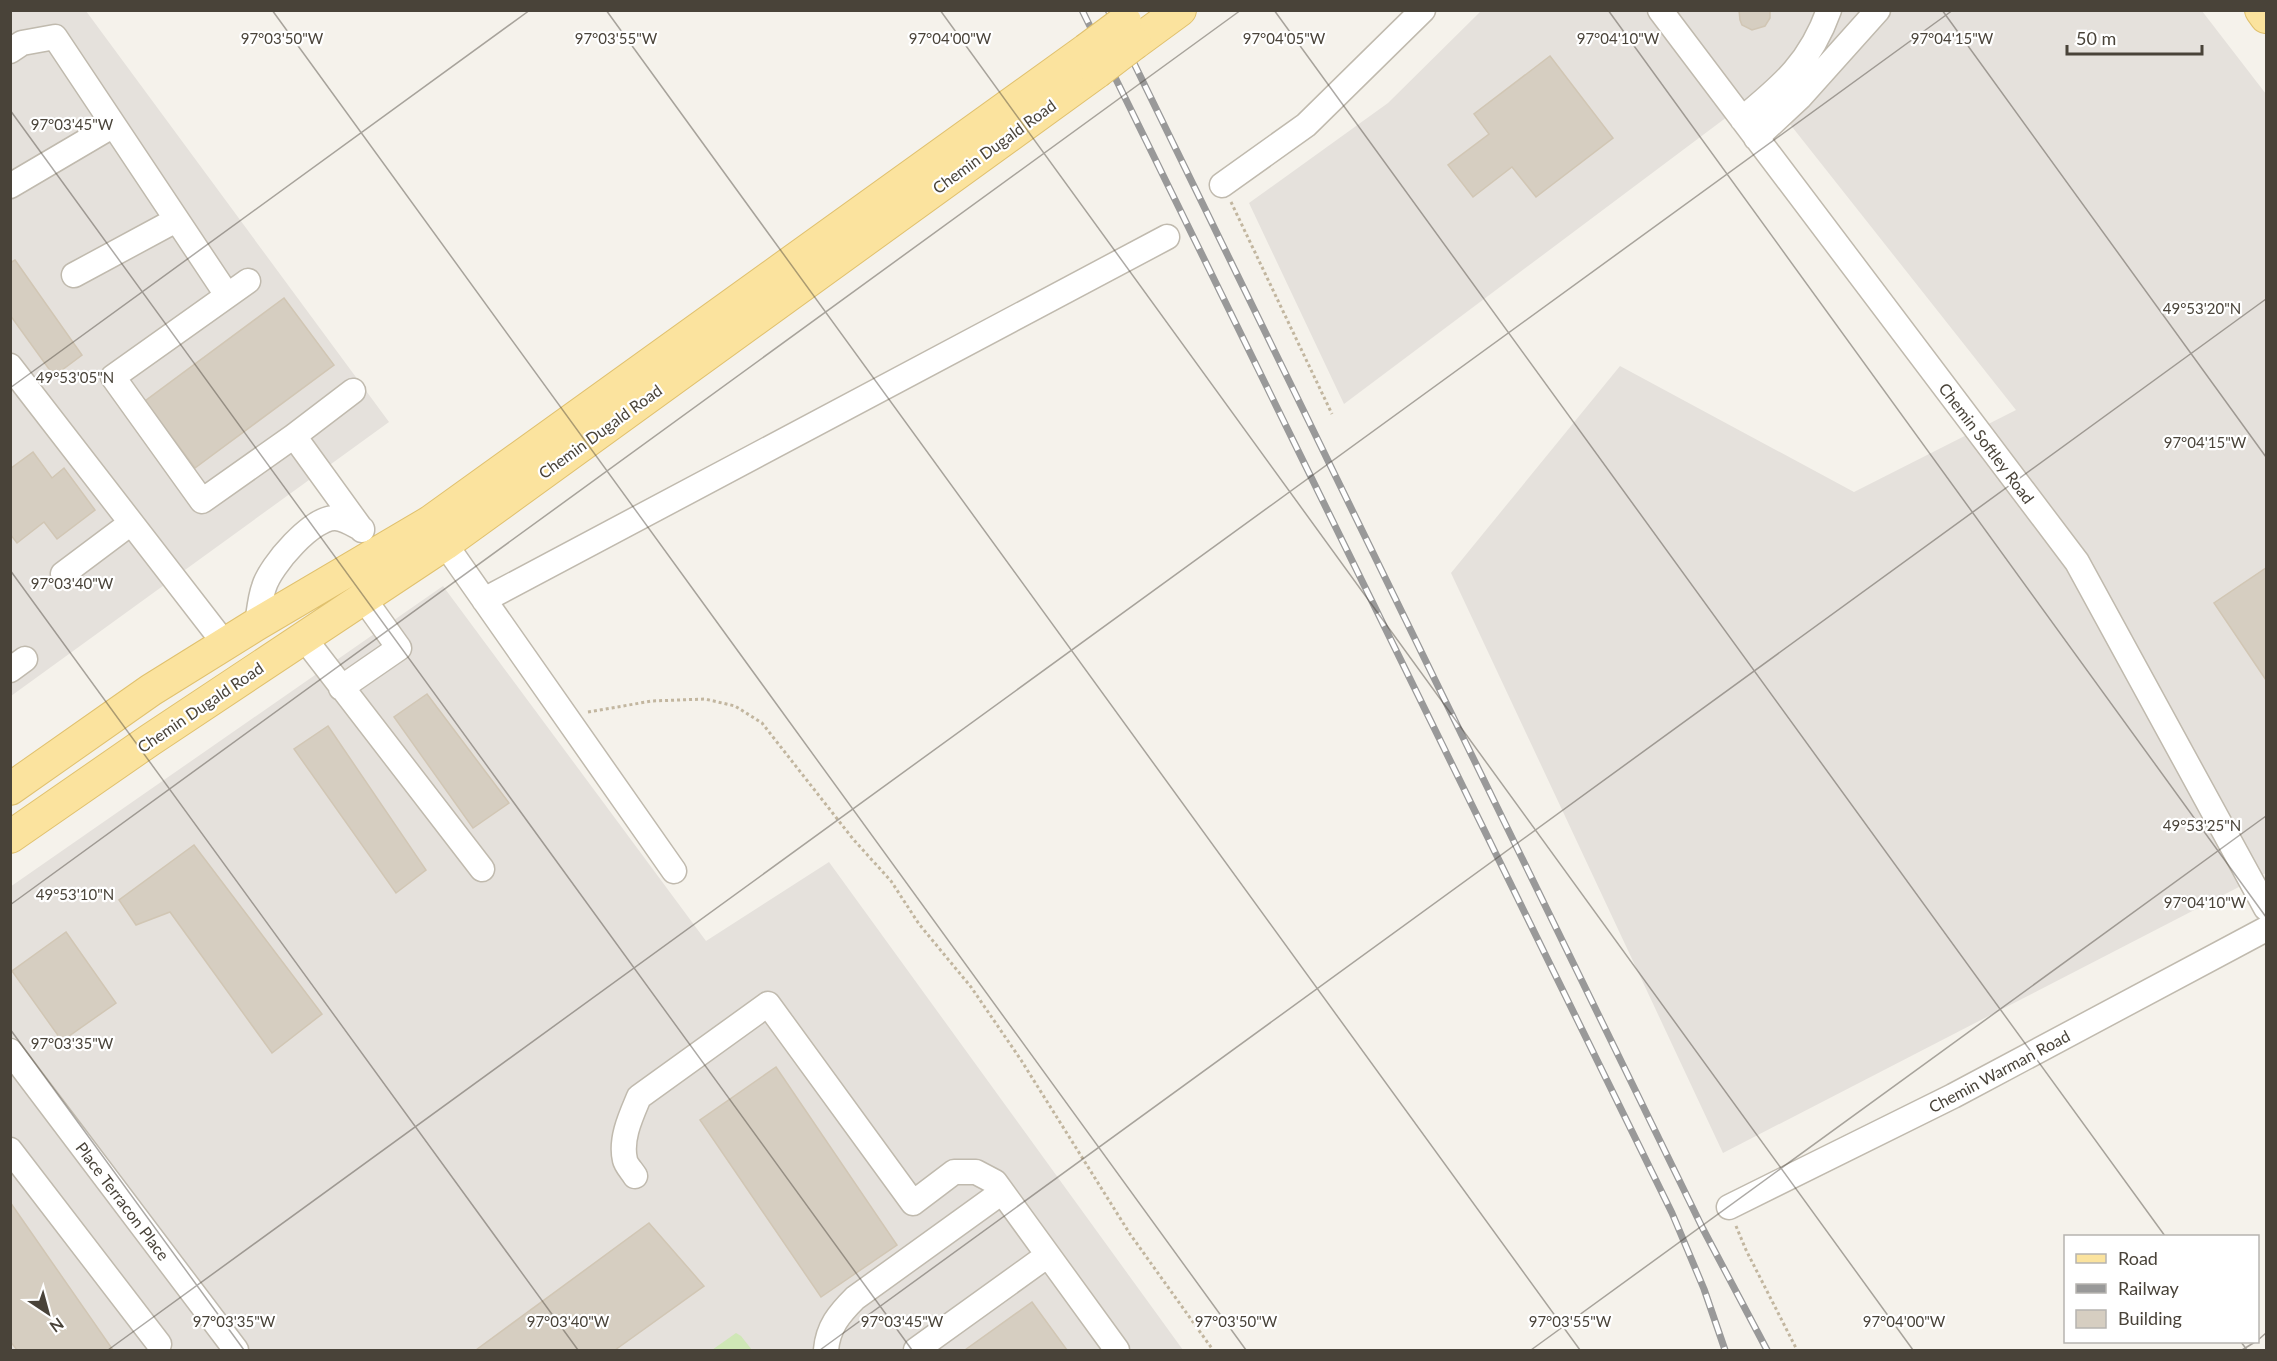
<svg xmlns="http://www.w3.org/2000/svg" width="2277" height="1361" font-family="Lato,sans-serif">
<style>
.industrial{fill:#e5e1dc}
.green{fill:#cfe7b6}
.building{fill:#d6cec1;stroke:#d1c6b4;stroke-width:1.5}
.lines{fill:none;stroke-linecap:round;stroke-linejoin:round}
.minor-casing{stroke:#c0baae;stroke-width:27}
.major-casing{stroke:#e0c16e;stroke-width:34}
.path{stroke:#c2b69f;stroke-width:3;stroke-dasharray:3 3;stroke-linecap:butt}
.minor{stroke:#fff;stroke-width:24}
.major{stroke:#fbe39e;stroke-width:32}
.rail-casing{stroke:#999;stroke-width:7}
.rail{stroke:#fff;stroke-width:4.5;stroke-dasharray:14;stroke-linecap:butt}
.major-bridge-casing{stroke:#e0c16e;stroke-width:34;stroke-linecap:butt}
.major-bridge{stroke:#fbe39e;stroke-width:32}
.ticks{fill:none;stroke:#494339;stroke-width:1.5;stroke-opacity:0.45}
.labels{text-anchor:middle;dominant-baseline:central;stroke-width:4.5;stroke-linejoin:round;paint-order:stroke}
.street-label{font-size:16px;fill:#494339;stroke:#fff}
.ticks-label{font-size:15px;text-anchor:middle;fill:#494339;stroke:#fff;stroke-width:4.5;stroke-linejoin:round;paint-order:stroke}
</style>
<rect width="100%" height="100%" fill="#f5f2eb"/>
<path class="industrial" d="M11,11H86L389,422L11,696Z
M1481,11H2202L2266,94V873L1723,1153L1451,573L1620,366L1854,492L2016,410L1763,90L1344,404L1249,203L1388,103Z
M443,586L706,941L829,862L1183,1350H11L10,887Z"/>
<path class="green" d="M736,1333L741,1336L752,1350H712Z"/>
<path class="building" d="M1739,10H1770V18L1765,26L1752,30L1742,25L1740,20Z
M1550,56L1613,138L1536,197L1512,167L1473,197L1448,165L1489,134L1474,114Z
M15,260L82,355L54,376L10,315V263Z
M284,298L334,365L195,468L145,401Z
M33,452L52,478L64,468L95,510L57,539L44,522L17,543L10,534V469Z
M2266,568V680L2214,603Z
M427,694L509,803L473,828L394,717Z
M328,726L426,870L396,893L294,749Z
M194,845L322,1014L272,1053L170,912L136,925L119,900Z
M66,932L116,1003L62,1041L12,971Z
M776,1067L897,1245L821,1297L700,1120Z
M10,1202L113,1350H17L10,1341Z
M649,1223L704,1286L615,1350H476Z
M1032,1302L1067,1350H965Z"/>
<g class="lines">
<g class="minor-casing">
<path id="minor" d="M1660,10L2077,562L2266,908
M10,51L22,43L55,37L227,295
M1742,119C1783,85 1810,63 1829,10
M1756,138L1800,97L1878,10
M1222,185L1306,125L1423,10
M10,186L112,126
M74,275L176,220
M248,281L113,377L202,501L294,436L362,530
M10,366L225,644
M294,436L353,391
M445,544L674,871
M63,574L131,523
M484,600L1167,237
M257,624C259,612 260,598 264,587C270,566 313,516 336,518C346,519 354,525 362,529
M304,638L482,869
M10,670L25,659
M341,688L399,648L364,599
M10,1051L236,1350
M10,1150L159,1344
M635,1176C632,1171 626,1165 625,1160C620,1139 631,1116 639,1097L768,1004L913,1203L954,1172H976L995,1182L1117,1350
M1729,1207L1953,1096L2266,929
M826,1350C828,1327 839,1314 855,1298L1002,1192
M916,1350L1048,1255"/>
</g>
<g class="major-casing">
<path id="major" d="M2261,10L2266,17
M1135,43L1180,10
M10,789L151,690L257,624L430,522L1086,50
M10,837L150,740L445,544L1097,72"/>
</g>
<path class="path" d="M1231,202L1332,414
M588,712L652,701L705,699L735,706L762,723L853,839L891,881L919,924L971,987L1021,1060L1130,1234L1213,1350
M1736,1226L1746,1250L1797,1350"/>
<use href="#minor" class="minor"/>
<use href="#major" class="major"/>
<g class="rail-casing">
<path id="rail" d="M1082,10L1672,1213L1704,1289L1725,1350
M1108,10L1703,1229L1767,1350"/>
</g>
<use href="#rail" class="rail"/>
<g class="major-bridge-casing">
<path id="major-bridge" d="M1086,50L1125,21
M1097,72L1135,43"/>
</g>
<use href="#major-bridge" class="major-bridge"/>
</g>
<path class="ticks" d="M272,10L1246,1350M606,10L1580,1350M940,10L1913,1350M1274,10L2165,1236M1608,10L2266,917M1942,10L2266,457M10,110L912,1350M10,388L530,10M10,570L578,1350M10,905L1241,10M10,1029L244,1350M2258,1340L2266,1333M2241,1342L2247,1350M108,1350L1953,10M820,1350L2266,299M1531,1350L2266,816M2242,1350L2255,1342"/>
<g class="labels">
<g class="street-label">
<text transform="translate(994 146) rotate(-36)">Chemin Dugald Road</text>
<text transform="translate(600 431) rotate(-36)">Chemin Dugald Road</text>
<text transform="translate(1987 443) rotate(53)">Chemin Softley Road</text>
<text transform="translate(200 707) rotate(-34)">Chemin Dugald Road</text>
<text transform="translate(1999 1071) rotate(-28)">Chemin Warman Road</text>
<text transform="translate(123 1201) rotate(53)">Place Terracon Place</text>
</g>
</g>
<g class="ticks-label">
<text x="282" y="44">97°03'50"W</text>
<text x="616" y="44">97°03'55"W</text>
<text x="950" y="44">97°04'00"W</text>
<text x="1284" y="44">97°04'05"W</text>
<text x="1618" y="44">97°04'10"W</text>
<text x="1952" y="44">97°04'15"W</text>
<text x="72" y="130">97°03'45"W</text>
<text x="2202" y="314">49°53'20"N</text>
<text x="75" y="383">49°53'05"N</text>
<text x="2205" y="448">97°04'15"W</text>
<text x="72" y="589">97°03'40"W</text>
<text x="2202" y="831">49°53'25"N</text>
<text x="75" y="900">49°53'10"N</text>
<text x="2205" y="908">97°04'10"W</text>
<text x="72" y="1049">97°03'35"W</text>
<text x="234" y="1327">97°03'35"W</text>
<text x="568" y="1327">97°03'40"W</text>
<text x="902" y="1327">97°03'45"W</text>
<text x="1236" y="1327">97°03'50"W</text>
<text x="1570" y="1327">97°03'55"W</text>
<text x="1904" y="1327">97°04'00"W</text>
</g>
<rect width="2277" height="1361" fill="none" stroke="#494339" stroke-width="24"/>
<rect x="2064" y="1235" width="195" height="108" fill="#ffffff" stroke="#b6b4b0" stroke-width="1.5"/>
<rect x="2076" y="1254" width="30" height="9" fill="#fbe39e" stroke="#b6b4b0" stroke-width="1.5"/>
<text x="2118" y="1265" font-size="18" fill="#494339">Road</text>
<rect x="2076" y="1284" width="30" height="9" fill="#999999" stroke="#b6b4b0" stroke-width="1.5"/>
<text x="2118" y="1295" font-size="18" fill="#494339">Railway</text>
<rect x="2076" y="1310" width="30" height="18" fill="#d6cec1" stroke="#b6b4b0" stroke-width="1.5"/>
<text x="2118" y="1325" font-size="18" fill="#494339">Building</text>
<g transform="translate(48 1313) rotate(144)" stroke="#ffffff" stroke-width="4.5" paint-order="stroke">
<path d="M0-4.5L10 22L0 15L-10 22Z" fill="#494339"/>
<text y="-9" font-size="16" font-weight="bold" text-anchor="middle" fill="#494339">N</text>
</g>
<path d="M2067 45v9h135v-9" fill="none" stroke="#494339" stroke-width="3"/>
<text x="2076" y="45" font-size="18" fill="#494339" stroke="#ffffff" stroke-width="4.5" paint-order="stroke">50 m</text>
</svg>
